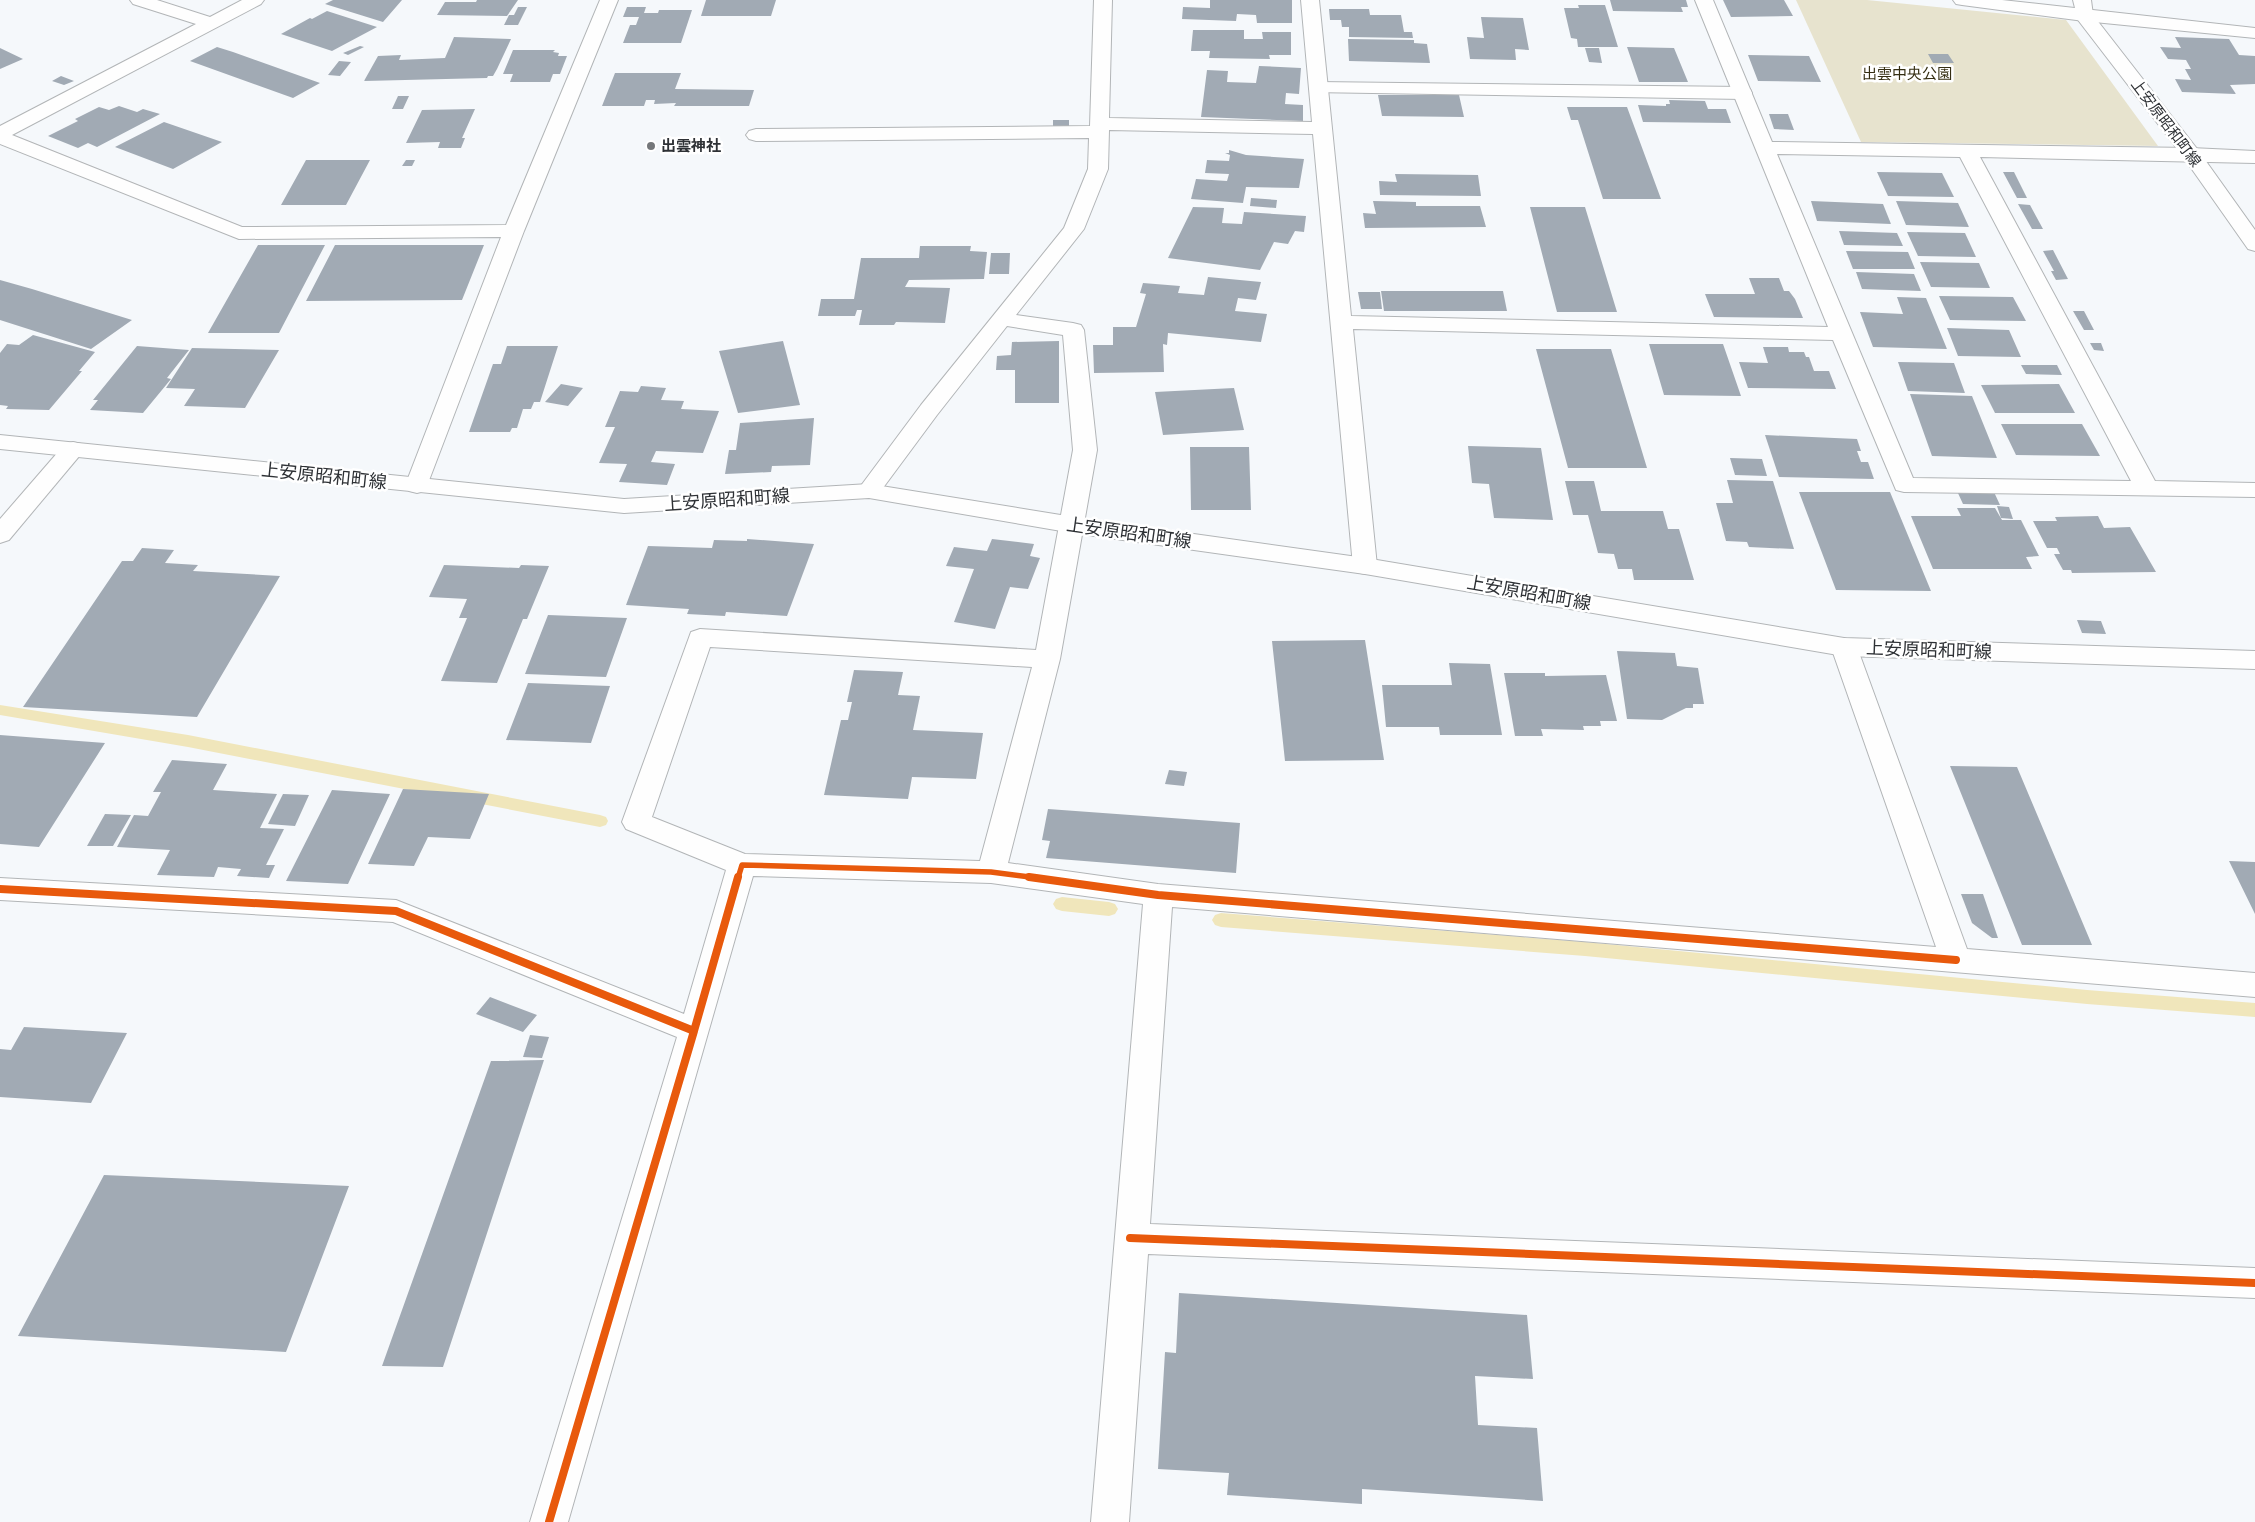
<svg xmlns="http://www.w3.org/2000/svg" width="2255" height="1522" font-family="Jost,'Noto Sans JP',sans-serif">
<style>
.green{fill:#e7e3ce}
.lines{fill:none;stroke-linecap:round;stroke-linejoin:round}
.stream{fill:#f0e6bb;fill-rule:evenodd}
.building{fill:#a1aab4}
.service-casing{stroke:#b2b5b7;stroke-width:2}
.minor-casing{stroke:#b2b5b7;stroke-width:2}
.tertiary-casing{stroke:#b2b5b7;stroke-width:2}
.secondary-casing{stroke:#b2b5b7;stroke-width:2}
.service{fill:#fefefe;fill-rule:evenodd}
.minor{fill:#fefefe;fill-rule:evenodd}
.tertiary{fill:#fefefe;fill-rule:evenodd}
.secondary{fill:#fefefe;fill-rule:evenodd}
.cycleway-far1-casing{stroke:#fff;stroke-width:9}
.cycleway-casing{stroke:#fff;stroke-width:11}
.cycleway-far1{stroke:#e8590c;stroke-width:5.5}
.cycleway{stroke:#e8590c;stroke-width:8}
.poi-dot{fill:#74777a;stroke:#fff;stroke-width:2}
.labels{text-anchor:middle;dominant-baseline:central;stroke-width:5;stroke-linejoin:round;paint-order:stroke}
.far-park-label{font-size:15px;fill:#352e12;stroke:#fff}
.far-street-label{font-size:15px;fill:#2e3135;stroke:#fff}
.far-poi-label{font-size:15px;font-weight:bold;fill:#2e3135;stroke:#fff;text-anchor:start}
.street-label{font-size:18px;fill:#2e3135;stroke:#fff}
</style>
<rect width="100%" height="100%" fill="#f5f8fb"/>
<path class="green" d="M1796,0H1867L2066,20L2158,146L1861,142Z"/>
<g class="lines">
<path class="stream" d="M0,705L188,735L600,815L606,817L608,821L606,825L600,827L188,747L0,715Z
M1062,897L1109,902L1115,904L1118,909L1115,914L1109,916L1062,911L1056,909L1053,904L1056,899Z
M1221,913L1585,942L2087,990L2255,1003V1017L2087,1004L1585,956L1221,927L1215,925L1212,920L1215,915Z"/>
</g>
<path class="building" d="M333,0H402L383,22L325,4Z
M477,0H518L507,16L437,15L445,2H476Z
M706,0H776L771,16H701Z
M1210,0H1292V23H1257L1256,15L1237,14L1236,21L1182,19L1183,7L1210,8Z
M1610,0H1686L1688,7H1681L1683,12L1613,11Z
M1723,0H1784L1793,16L1731,17Z
M1578,5H1605L1618,47H1578L1577,39L1571,38L1564,8H1579Z
M518,7H527L518,25H504L509,15H514Z
M627,7H646L644,13H658L659,10H692L681,43H623L630,25H636L639,17H623Z
M1329,9H1369L1370,15H1401L1404,32H1412L1413,38L1349,37V27H1342L1341,20H1330Z
M327,11L377,27L332,51L281,34L310,18L312,19Z
M1481,17L1523,18L1529,50L1515,49L1516,60L1470,59L1467,37L1484,38Z
M1193,30H1244V39H1263L1262,32H1291V55H1269L1270,59L1209,58L1210,51H1191Z
M454,37L511,39L497,69L493,76H488L487,78L364,81L378,56L401,55L399,60L445,58Z
M2175,37L2229,39L2239,55L2255,56V84L2230,85L2236,94L2182,92L2175,79L2191,80L2185,69H2191L2186,60L2168,59L2160,47L2181,48Z
M1348,39L1414,40V43L1427,44L1430,63L1349,61Z
M360,46L364,47L348,55L343,53Z
M217,47L233,52L320,83L293,98L190,61Z
M1627,47L1674,48L1688,82H1639Z
M0,48L23,59L0,69Z
M1585,48H1599L1602,63L1589,62Z
M513,50H555L553,52L559,53L558,56H567L560,74H553L550,82H510L513,74H503Z
M1928,54H1948L1954,63H1933Z
M1748,55L1809,56L1821,82L1758,81Z
M339,61L351,62L340,76L328,75Z
M1259,66L1301,68L1299,94L1286,93L1285,104L1303,105V121L1201,117L1207,70L1228,71L1227,82L1256,83Z
M615,73H681L675,89L754,90L749,106H674L676,103L654,104L655,100H646L644,106H602Z
M61,76L74,81L64,85L52,81Z
M1378,95H1459L1464,117L1382,116Z
M398,96H409L403,109H392Z
M1669,100L1705,101L1708,109H1726L1731,123L1643,122L1638,105L1666,106V104H1670Z
M119,106L137,112L143,109L160,114L97,147L88,143L78,148L48,136L78,121L75,119L99,107L109,110Z
M1567,107H1627L1661,199H1603L1578,120H1571Z
M475,109L462,138H465L461,148H438L440,142L406,143L422,110Z
M1769,114H1788L1794,130L1774,129Z
M1053,120H1069V126H1053Z
M164,122L222,142L173,169L115,147Z
M1229,150L1246,155L1304,159L1299,188L1246,187L1243,203L1191,199L1196,179L1227,181L1229,174L1205,173L1207,160L1229,161L1230,155L1225,153H1229Z
M306,160H370L346,205H281Z
M406,160H415L412,166H402Z
M1877,172L1942,173L1954,197L1888,196Z
M2003,172H2014L2027,198H2017Z
M1395,174L1478,175L1481,196L1380,195L1379,181L1397,182Z
M1251,198L1277,200L1276,208L1250,206Z
M1373,201L1416,202V206H1480L1486,227L1365,228L1363,213L1376,214Z
M1811,201L1883,204L1891,224L1817,221Z
M1896,201L1958,203L1969,227L1906,225Z
M2018,204L2030,205L2043,229H2032Z
M1193,207L1224,208L1222,223L1242,224L1244,212L1306,216L1304,232L1295,231L1288,244L1274,242L1260,270L1168,258Z
M1530,207H1585L1617,312H1557Z
M1839,231L1897,233L1903,246L1844,245Z
M1907,232L1965,233L1976,257L1918,256Z
M258,245H325L279,333H208Z
M335,245H484L462,300L306,301Z
M920,246H971L970,251L987,252L984,279L909,280L905,287L950,288L945,323L896,322L894,325H859L862,310H857L855,316H818L821,299H854L861,258H919Z
M2053,250L2068,279L2056,280L2051,271H2054L2043,251Z
M1846,251L1908,252L1915,269H1853Z
M991,253H1010L1009,274H989Z
M1920,262L1979,263L1990,288L1931,287Z
M1856,272L1914,274L1921,291L1862,289Z
M1208,277L1261,282L1256,300L1238,298L1235,311L1267,314L1261,342L1168,333L1167,345L1163,344L1164,372L1094,373L1093,345H1113V327H1136L1146,294L1140,293L1143,283L1180,286L1178,293L1204,295Z
M1749,278H1779L1784,291H1789L1795,299L1803,318L1714,317L1705,294H1755Z
M0,280L32,289L132,320L91,349L0,320Z
M1381,291H1503L1507,311H1384Z
M1358,292H1380L1382,309H1361Z
M1939,296L2013,297L2026,321L1950,320Z
M1897,297L1926,298L1947,349L1873,347L1860,312L1903,314Z
M2073,311H2084L2094,330H2084Z
M1947,328L2009,330L2021,357L1958,356Z
M33,335L95,352L79,371H82L49,410L6,409L8,406L0,405V353L7,344L19,345Z
M783,341L800,405L738,413L719,351Z
M1059,341V403H1015V370H996L997,356L1011,355L1012,342Z
M2090,343H2101L2104,351L2094,350Z
M1649,344H1723L1741,396L1664,395Z
M137,346L189,350L167,378L171,379L143,413L90,410L98,400H93Z
M507,346H558L540,402H534L531,409H523L517,428H512L510,432H469L493,364H501Z
M1763,347H1788L1789,352H1804L1806,357H1809L1814,371H1829L1836,389L1748,388L1739,362L1768,363Z
M192,348L279,350L245,408L184,406L195,389L166,388Z
M1536,349H1611L1647,468H1568Z
M1898,362L1954,363L1965,393L1908,391Z
M2021,365H2057L2062,375L2026,374Z
M561,384L583,388L568,406L545,402Z
M2059,384L2075,413H1995L1981,385Z
M641,386L666,388L661,400L684,401L681,409L719,411L703,453L656,451L651,462L675,464L667,485L619,482L627,464L599,463L615,427H605L620,391L638,392Z
M1234,388L1244,430L1163,435L1155,392Z
M1910,394L1972,396L1997,458L1932,456Z
M814,418L810,465L772,466L771,472L725,474L729,450H736L740,423Z
M2001,424H2082L2100,456L2016,455Z
M1765,435L1857,439L1861,451H1857L1861,462H1868L1874,479L1779,477Z
M1468,446L1541,448L1553,520L1494,518L1489,484L1472,483Z
M1190,447H1249L1251,510H1191Z
M1730,458L1762,459L1767,476L1735,475Z
M1727,480L1773,481L1794,549L1749,547L1747,542L1726,541L1716,503H1733Z
M1565,481H1594L1601,511H1663L1668,529H1679L1694,580H1634L1632,569H1618L1614,554L1598,553L1588,515H1573Z
M1957,491L1994,492L2000,505L1963,504Z
M1799,492H1890L1931,591L1836,590Z
M1997,506L2009,507L2013,519L2001,518Z
M1957,508H1995L2002,520H2021L2039,556L2026,557L2032,569H1933L1911,516H1961Z
M2098,516L2104,528L2130,527L2156,572L2072,573L2071,570H2063L2054,554H2060L2057,548H2047L2033,521H2057L2055,517Z
M747,539L814,544L787,616L726,612L725,616L687,614L689,609L626,605L648,546L712,548L714,540L747,541Z
M992,539L1034,544L1030,556L1040,558L1028,589L1010,587L995,629L954,622L974,569L946,566L954,547L987,551Z
M142,548L174,550L165,563L198,565L193,571L280,576L197,717L23,707L122,561H133Z
M444,565L519,568L521,565L549,566L527,619H523L497,683L441,681L467,618H459L467,599L429,597Z
M548,615L627,618L606,677L525,674Z
M2077,620L2101,621L2106,634L2082,633Z
M1365,640L1384,760L1285,761L1272,641Z
M1617,651L1675,653L1677,666L1698,668L1704,704H1693V708H1686L1662,720L1627,719Z
M1449,663L1490,664L1502,735H1440L1439,727H1386L1382,685H1452Z
M854,670L903,672L898,695L920,696L913,730L983,733L976,779L912,777L908,799L824,795L841,720H848L852,702H847Z
M1504,673H1545V676L1606,675L1617,721H1600L1601,726H1583L1584,730L1541,729L1543,736H1515Z
M528,683L610,686L591,743L506,740Z
M0,735L105,743L39,847L0,844Z
M172,760L227,764L213,790L277,794L260,828L284,829L266,865H275L269,878L237,876L241,869L218,867L214,877L157,875L170,850L117,847L134,815L148,816L161,792H153Z
M1950,766L2017,767L2092,945H2022Z
M1169,770L1187,772L1184,786L1165,784Z
M403,789L489,794L470,839L428,837L414,866L368,864Z
M332,790L390,794L348,884L286,881Z
M283,794L309,795L295,826L268,824Z
M1048,809L1240,823L1236,873L1046,858L1050,841L1042,840Z
M105,814L131,815L113,846H87Z
M2229,861L2255,862V914Z
M1961,894H1983L1998,938H1992L1972,923Z
M490,997L537,1015L523,1032L476,1014Z
M24,1027L127,1033L91,1103L0,1097V1049L11,1050Z
M530,1035L549,1037L542,1058L523,1057Z
M544,1060L443,1367L382,1366L491,1061Z
M104,1175L349,1186L286,1352L18,1336Z
M1179,1293L1527,1315L1533,1379L1475,1376L1478,1425L1537,1428L1543,1501L1362,1489V1504L1227,1495L1229,1473L1158,1469L1165,1352L1176,1353Z"/>
<g class="lines">
<g class="service-casing">
<path id="service" d="M1318,82L1743,87L1750,89L1752,93L1750,97L1743,99L1311,92L1309,88L1311,84Z"/>
</g>
<g class="minor-casing">
<path id="minor" d="M130,0H157L210,17L242,0H264L261,4L12,135L242,227L506,225L600,0H618L524,231L425,491L417,493L409,491L405,486L501,237L239,239L0,144V126L196,24L133,4Z
M1094,0H1112L1109,118L1312,122L1301,0H1319L1351,316L1828,327L1695,0H1713L1772,142L2191,148L2255,151V163L1980,157L2155,481L2255,483V497L1904,492L1896,490L1833,340L1353,329L1377,566L1374,572L1365,574L1356,572L1353,566L1313,134L1109,130L1108,169L1084,229L1016,315L1073,323L1081,325L1084,330L1097,450L1060,659L1008,863L1158,884L1936,947L1831,647L1835,641L1844,638L1853,641L1857,647L1967,949L2255,973V997L1172,907L1150,1224L2255,1268V1298L1148,1254L1129,1522H1091L1143,904L991,883L753,876L568,1522H530L677,1037L393,922L0,900V878L396,900L684,1014L726,870L626,829L622,822L691,632L700,629L1036,650L1073,450L1063,335L1007,326L937,415L877,496L869,498L861,496L857,491L921,405L1064,228L1088,169L1089,138L756,141L749,139L746,135L749,131L756,129L1090,126ZM1777,154L1960,157L2131,481L1913,478ZM710,647L1032,667L980,861L745,854L652,817Z
M1953,0H2002L2255,28V38L2084,21L1962,5L1956,4Z"/>
</g>
<g class="tertiary-casing">
<path id="tertiary" d="M73,442L81,444L85,449L81,454L9,540L0,543V519L65,444Z"/>
</g>
<g class="secondary-casing">
<path id="secondary" d="M2073,0H2091L2093,15L2198,150L2255,230V251L2248,249L2184,158L2078,20Z
M0,435L624,499L869,484L1073,517L1365,558L1844,638L2255,651V669L1844,656L1365,574L1073,533L869,498L624,513L0,449Z"/>
</g>
<use href="#service" class="service"/>
<use href="#minor" class="minor"/>
<use href="#tertiary" class="tertiary"/>
<use href="#secondary" class="secondary"/>
<g class="cycleway-far1-casing">
<path id="cycleway-far1" d="M738,878L742,865L991,872L1038,878"/>
</g>
<g class="cycleway-casing">
<path id="cycleway" d="M1029,877L1158,895L1956,960
M0,889L396,911L694,1031L549,1522
M694,1031L738,877
M1130,1238L2255,1283"/>
</g>
<use href="#cycleway-far1" class="cycleway-far1"/>
<use href="#cycleway" class="cycleway"/>
</g>
<circle class="poi-dot" cx="651" cy="146" r="5"/>
<g class="labels">
<g class="far-park-label">
<text x="1907" y="74">出雲中央公園</text>
</g>
<g class="far-street-label">
<text transform="translate(2166 123) rotate(53)">上安原昭和町線</text>
</g>
<g class="far-poi-label">
<text x="661" y="146">出雲神社</text>
</g>
<g class="street-label">
<text transform="translate(324 476) rotate(6)">上安原昭和町線</text>
<text transform="translate(727 500) rotate(-4)">上安原昭和町線</text>
<text transform="translate(1129 533) rotate(8)">上安原昭和町線</text>
<text transform="translate(1529 593) rotate(10)">上安原昭和町線</text>
<text transform="translate(1929 650) rotate(2)">上安原昭和町線</text>
</g>
</g>
</svg>
